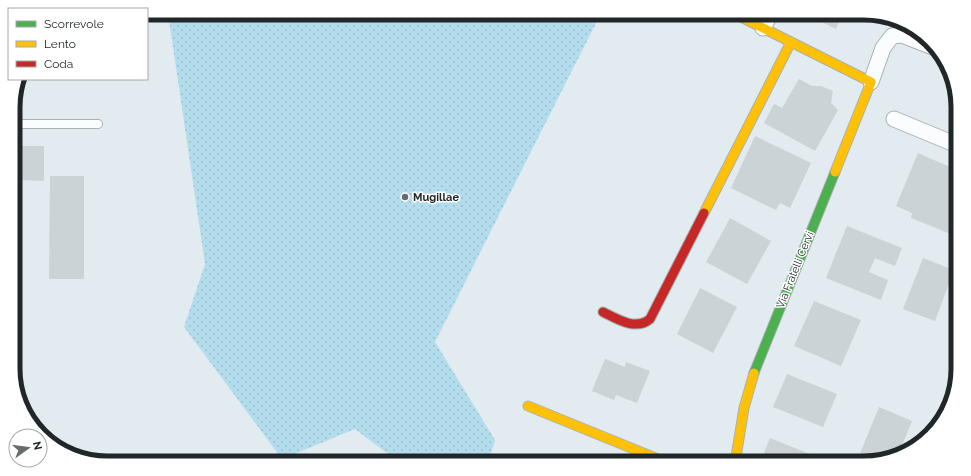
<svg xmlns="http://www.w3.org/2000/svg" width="971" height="476" font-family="Raleway,sans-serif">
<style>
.grass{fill:url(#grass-dots)}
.building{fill:#ccd3d6}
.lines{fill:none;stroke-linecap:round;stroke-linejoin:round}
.lane-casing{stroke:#aab1b3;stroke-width:10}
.street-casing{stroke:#aab1b3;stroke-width:17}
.fast-casing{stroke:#aab1b3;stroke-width:11}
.slow-casing{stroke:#aab1b3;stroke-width:11}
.jam-casing{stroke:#aab1b3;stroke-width:11}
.lane{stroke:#fbfcfd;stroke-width:8}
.street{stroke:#fbfcfd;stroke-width:15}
.fast{stroke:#4caf50;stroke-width:9}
.slow{stroke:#ffc107;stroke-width:9}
.jam{stroke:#c62828;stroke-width:9}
.poi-dot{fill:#656c6e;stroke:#fff;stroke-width:1.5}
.labels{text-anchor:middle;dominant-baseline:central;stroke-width:3;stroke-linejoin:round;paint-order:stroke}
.poi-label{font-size:11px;font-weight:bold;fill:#212729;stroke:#fff;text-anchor:start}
.street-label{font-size:11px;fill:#212729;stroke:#fff}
.rim{fill:none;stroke:#212729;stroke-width:5}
</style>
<defs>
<pattern id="grass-dots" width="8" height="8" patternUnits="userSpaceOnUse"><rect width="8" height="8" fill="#b3ddec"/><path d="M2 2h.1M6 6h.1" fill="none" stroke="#9abeca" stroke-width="1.8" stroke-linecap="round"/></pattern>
</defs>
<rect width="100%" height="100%" fill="#e2ebef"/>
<path class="grass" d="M168,13H601L435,342L495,440L488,463H400L355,429L282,459L184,327L205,264Z"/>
<path class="building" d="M803,13H843L836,29Z
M799,79L812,86H821L833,91L831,103L838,110L815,151L764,123L774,104L782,108Z
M755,136L811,163L790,208L780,203L776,210L731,188Z
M13,146H44V181L13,180Z
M918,153L957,170L958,195L953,194L950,203L958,206V237L911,218L912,213L896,206Z
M50,176H84V279H49Z
M730,218L771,241L747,284L706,262Z
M847,226L902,248L895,266L875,258L869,272L888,280L881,300L826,278Z
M923,258L954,270L935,321L903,309Z
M700,288L737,307L713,353L677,334Z
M814,301L861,320L841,366L794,346Z
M605,359L625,367L626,362L650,371L637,403L616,395L614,400L592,391Z
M787,374L837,394L823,427L773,407Z
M879,407L912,421L899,453L873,462L859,456Z
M770,438L817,457L814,463H760Z"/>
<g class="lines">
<g class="lane-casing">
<path id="lane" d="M13,124H98"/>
</g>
<g class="street-casing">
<path id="street" d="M763,28L771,13
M871,82L883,48L892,36L902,35L938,49
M894,119L957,145"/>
</g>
<g class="fast-casing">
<path id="fast" d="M754,373L835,172"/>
</g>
<g class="slow-casing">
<path id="slow" d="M733,13L871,82L835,172
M704,213L791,42
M528,406L668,463
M735,463L744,408L754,373"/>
</g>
<g class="jam-casing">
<path id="jam" d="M603,312C617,319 636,331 650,319L704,213"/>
</g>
<use href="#lane" class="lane"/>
<use href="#street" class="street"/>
<use href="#fast" class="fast"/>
<use href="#slow" class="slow"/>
<use href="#jam" class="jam"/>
</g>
<circle class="poi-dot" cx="405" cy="197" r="4"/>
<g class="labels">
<g class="poi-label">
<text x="413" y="197">Mugillae</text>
</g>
<g class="street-label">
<text transform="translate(795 270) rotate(-68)">Via Fratelli Cervi</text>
</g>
</g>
<path d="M0 0H971V476H0ZM107 20H864A87 87 0 0 1 951 107V369A87 87 0 0 1 864 456H107A87 87 0 0 1 20 369V107A87 87 0 0 1 107 20Z" fill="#fff" fill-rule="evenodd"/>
<path class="rim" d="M107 20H864A87 87 0 0 1 951 107V369A87 87 0 0 1 864 456H107A87 87 0 0 1 20 369V107A87 87 0 0 1 107 20Z"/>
<rect x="8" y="8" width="140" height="72" fill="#ffffff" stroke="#a6a9a9"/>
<rect x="16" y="21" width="20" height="6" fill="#4caf50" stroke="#a6a9a9"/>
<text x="44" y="28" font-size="12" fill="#212729">Scorrevole</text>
<rect x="16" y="41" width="20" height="6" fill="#ffc107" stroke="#a6a9a9"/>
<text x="44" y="48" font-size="12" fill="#212729">Lento</text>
<rect x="16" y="61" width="20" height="6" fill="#c62828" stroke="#a6a9a9"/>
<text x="44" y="68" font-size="12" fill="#212729">Coda</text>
<g transform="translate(28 448) rotate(76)"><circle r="19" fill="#ffffff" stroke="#a6a9a9"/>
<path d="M0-3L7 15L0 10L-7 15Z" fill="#656c6e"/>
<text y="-6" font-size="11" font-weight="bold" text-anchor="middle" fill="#212729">N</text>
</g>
</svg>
